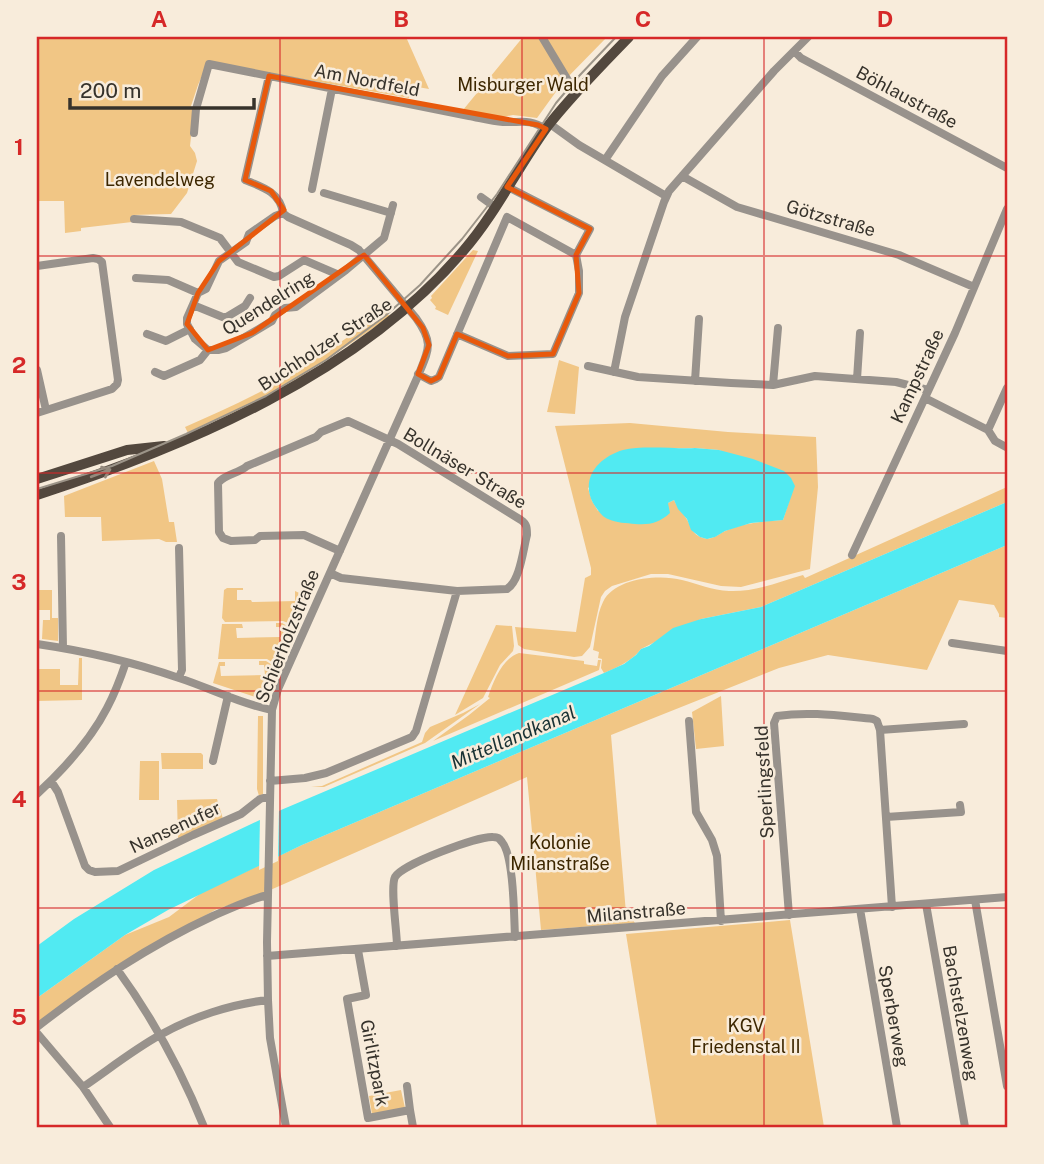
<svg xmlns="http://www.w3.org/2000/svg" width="1044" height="1164" font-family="'Public Sans',sans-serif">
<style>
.green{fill:#f1c685;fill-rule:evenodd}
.water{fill:#51eaf2}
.pier{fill:#f8ecdb}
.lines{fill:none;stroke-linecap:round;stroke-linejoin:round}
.minor{stroke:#98928c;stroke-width:8}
.major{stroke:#53483e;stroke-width:10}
.tram{stroke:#9c9488;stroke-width:2}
.oneway{stroke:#958a7d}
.marked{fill:none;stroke:#e8590c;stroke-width:5;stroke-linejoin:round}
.grid{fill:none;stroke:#d62828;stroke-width:2;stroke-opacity:0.55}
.labels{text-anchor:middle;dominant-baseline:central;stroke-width:5;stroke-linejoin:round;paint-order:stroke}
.street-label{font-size:18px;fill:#36322b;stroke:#f8ecdb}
.park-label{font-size:18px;fill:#3d2700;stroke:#f8ecdb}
.water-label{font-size:19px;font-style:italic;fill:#193234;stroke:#f8ecdb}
.neatline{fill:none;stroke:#d62828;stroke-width:2.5}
.grid-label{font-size:23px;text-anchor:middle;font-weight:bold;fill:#d62828}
</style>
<rect width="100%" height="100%" fill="#f8ecdb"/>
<path class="green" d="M37,37H406L429,89L412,86L409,98L208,62L198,85L191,106L194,109L190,146L195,153L197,161L187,193L171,214L132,215V222L81,228V231L65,233L64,201H37Z
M523,37H607L563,82L537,118L513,115L502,117L463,110Z
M473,250L478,251L448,315L435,309L436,307L430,300L432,298L431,296Z
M385,310L390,317L302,376L249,406L188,433L185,427C215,414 244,401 273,385C312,363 349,337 385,310Z
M559,360L579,367L575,414L547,412Z
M630,423L728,432L816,437L818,487L810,569L741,587L721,586L668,574H651L612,586L605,591L601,597L590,647L582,656L574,657L524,649L518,645L515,627L576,632L585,578L591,575V568L555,426ZM695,448L719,450L794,486L783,520C763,521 741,523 723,532C716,536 712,540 703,538C692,535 691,526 686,518C682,512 677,507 674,500L668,503L598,511L592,501L588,488L642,449Z
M154,461L162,479L169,522H174L177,542H166L159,539L102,541L101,517H65L64,496Z
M1007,487V502L761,607L701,619L641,649C632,661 618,667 604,673L601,668L602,659L598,658L599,652L593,650C596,635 596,616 603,602C614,578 659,574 682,580C698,584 712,590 729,591C755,592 779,582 803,575L805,578Z
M1007,545V618L999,617V614L994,605L959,600L927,670L828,655L779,668L611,735L626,913L635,923L541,930L527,777L268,891L215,910L116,966L37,1023V998L125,935L169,917L201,893L302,845Z
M227,588H243V590H237V600H251L252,602L295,601V591L306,596L295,620L290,618L288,623L283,621L225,622L222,618L224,590Z
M37,590H52V618H58V641L42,639L43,620H50V610H37Z
M276,623H282L291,628L275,664L267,659H218L222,624H242L243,628H236L237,638L280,637V627H276Z
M496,625L512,626L514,646L513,651L500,665L483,698L455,715Z
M519,653L584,661V664L597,666L598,660H601L599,670L433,741L469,715L490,698L488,697C494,680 502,659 519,653Z
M79,658H82V700L37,701V669H60V685H78Z
M259,661H266L274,666L262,693L258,698L213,683L219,662H225V666H220L221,676L265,675L264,665H259Z
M721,696L724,746L696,749L692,712Z
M480,704L425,743L324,787H311L322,786L422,742L425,733L430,727L463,713Z
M258,716H263V794L259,796L257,789Z
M161,753H201L203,755V769H162Z
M140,761H159V800H139Z
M217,799L223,819L178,839L177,800Z
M790,920L824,1127H657L626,934Z
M401,1090L405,1108L372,1114L369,1096Z"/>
<path class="water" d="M695,448L719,450L753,459L784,471L791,478L795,486L783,520L751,523L725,531L715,537L707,539L700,537L691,530L687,519L678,509L674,500L668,503L670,513C659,523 650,525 635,524C627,523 616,523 608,519C602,517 597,509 593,503C580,478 599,457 623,450C642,445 675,449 695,448Z
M1007,502V545L302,845L168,910L125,935L37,998V946L74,919L154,870L281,810L604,673L624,664L636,655L641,649L649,646L673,628L701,619L761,607Z"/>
<path class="pier" d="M279,807L278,861L259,870L260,816Z"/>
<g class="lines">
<path class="minor" d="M542,37L569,82L578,91
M794,51L801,58L1007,168
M269,76L245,180C262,187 280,192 283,213
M550,124L579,145L666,196
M194,133L196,109L209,64L469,116C480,118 492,121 503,122C521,123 528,118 546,129
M605,160L662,76L697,37
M682,176L737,207L899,255L974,287
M508,187L590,229L576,255
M312,189L332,89
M324,193L391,213
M481,197L495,207
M283,213L288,217L351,245L359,250L416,318C434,343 429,349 418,376L278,689L272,710L267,942L268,1000L270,1038L286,1127
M283,213L275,216L249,234L246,242L219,261L206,289L198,293L187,318V324L195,339L208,350H218L226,348L252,333L272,321L275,315L285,308L296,307L346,270L384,238L393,205
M134,219L181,222L220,238L238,262L274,277L279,276L304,260L339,275
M37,266L93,258L98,259L102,262L118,380L117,384L112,389L37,413
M136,278L168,280L198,293
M193,305L225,318L245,306L250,298
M147,334L166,341L190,329
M588,366L638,377L731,383L773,385L815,376L896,382L928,390
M37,370L46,410
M155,372L164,376L200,360L208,350
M614,372L625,317L664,202L669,191L774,71L808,37
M418,374L431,381L436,379L439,377L507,217L576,255L579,271V293L553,354L508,356L457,334
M857,379L860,333
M695,381L699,319
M773,385L778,328
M925,398L988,430L995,441L1006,447
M988,430L1007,388
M61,536L63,648
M179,548L182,670L179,677
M852,555L955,333L1007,209
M330,573L341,578L457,591L507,589C520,581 523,550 527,535C527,528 527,524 521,520L398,444L348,421L321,432L316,437L247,466C238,474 225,474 218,483L219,532L223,538L231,541L255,540L260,536L304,535L340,551
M952,643L1007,651
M37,644C85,651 133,662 179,678C210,688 240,704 272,710
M689,721L696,812L712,840L717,856L721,921
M880,730L964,724
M213,761L228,696
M51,781L58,792L85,866L89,870L95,872L118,871L193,835L241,814L260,799L270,796
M270,781L305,778L326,773L412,737L416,731L457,591
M37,794C63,770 90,741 107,708C115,693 121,677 126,662
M886,817L961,812L960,805
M975,900L1007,1086
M926,904L965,1127
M860,909L897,1127
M789,915L774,723L777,716C810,711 841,716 873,719L877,721L880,730L892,907
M397,946C397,932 390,887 395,877C402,864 478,836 493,837C498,837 499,838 502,842C514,856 514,917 515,937
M358,950L366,995L347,999L368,1118L410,1110L413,1127
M267,956L1007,897
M117,969C152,1017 182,1072 204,1127
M37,1027C94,983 148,946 213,916C231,908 250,899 268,895
M37,1033L83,1087L110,1127
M407,1086L410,1110
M83,1087C108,1070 133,1050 160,1035C192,1017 231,1004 268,1000"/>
<path class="major" d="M37,479L127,450L164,446
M37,495C188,446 359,374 464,250C496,213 518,167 547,127C572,95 601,66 629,37"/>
<path class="tram" d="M37,489L112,466L186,434L266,396L326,360L385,316L420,285L462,239L497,194L556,103L579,76L616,37"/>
</g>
<defs><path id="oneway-shaft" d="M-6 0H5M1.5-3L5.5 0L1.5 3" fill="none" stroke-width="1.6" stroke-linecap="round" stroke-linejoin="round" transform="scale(1.75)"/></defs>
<use class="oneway" href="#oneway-shaft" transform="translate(101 473) rotate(-21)"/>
<path class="marked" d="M269,76L538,125L546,129L507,187L590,229L576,255L579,293L553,354L508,356L457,334L439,377L431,381L418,374L429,345L423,328L364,255L252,333L208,350L187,324L198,293L219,261L284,210L271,191L245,180Z"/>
<path class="grid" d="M280,37V1127M522,37V1127M764,37V1127M37,256H1007M37,473H1007M37,691H1007M37,908H1007"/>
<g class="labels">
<g class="street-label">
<text transform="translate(367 80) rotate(11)">Am Nordfeld</text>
<text transform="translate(907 97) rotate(28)">Böhlaustraße</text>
<text transform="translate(831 218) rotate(16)">Götzstraße</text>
<text transform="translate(268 303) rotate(-32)">Quendelring</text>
<text transform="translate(325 344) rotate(-33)">Buchholzer Straße</text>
<text transform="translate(917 376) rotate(-65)">Kampstraße</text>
<text transform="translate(465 468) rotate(31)">Bollnäser Straße</text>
<text transform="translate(287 636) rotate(-68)">Schierholzstraße</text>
<text transform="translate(764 782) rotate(-93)">Sperlingsfeld</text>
<text transform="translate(175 827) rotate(-25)">Nansenufer</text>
<text transform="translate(636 912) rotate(-5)">Milanstraße</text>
<text transform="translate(961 1013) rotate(80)">Bachstelzenweg</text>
<text transform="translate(894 1016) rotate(80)">Sperberweg</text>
<text transform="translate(375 1063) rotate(79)">Girlitzpark</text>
</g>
<g class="park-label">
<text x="523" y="84">Misburger Wald</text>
<text x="160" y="179">Lavendelweg</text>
<text x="560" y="842">Kolonie<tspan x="560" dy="21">Milanstraße</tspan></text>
<text x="746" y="1025">KGV<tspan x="746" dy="21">Friedenstal II</tspan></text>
</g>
<g class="water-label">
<text transform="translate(513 737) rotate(-23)">Mittellandkanal</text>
</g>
</g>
<rect width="1044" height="1164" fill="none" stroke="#f8ecdb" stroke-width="77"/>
<path d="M70 98v10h184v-10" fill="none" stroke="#36322b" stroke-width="3.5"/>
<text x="80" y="98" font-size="21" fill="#36322b" stroke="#f8ecdb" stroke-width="5" paint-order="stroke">200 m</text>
<rect x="38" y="38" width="968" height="1088" class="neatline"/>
<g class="grid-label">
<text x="159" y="27">A</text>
<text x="401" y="27">B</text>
<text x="643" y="27">C</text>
<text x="885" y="27">D</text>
<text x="19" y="155">1</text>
<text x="19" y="373">2</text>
<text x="19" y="590">3</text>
<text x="19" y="807">4</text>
<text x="19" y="1025">5</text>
</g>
</svg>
